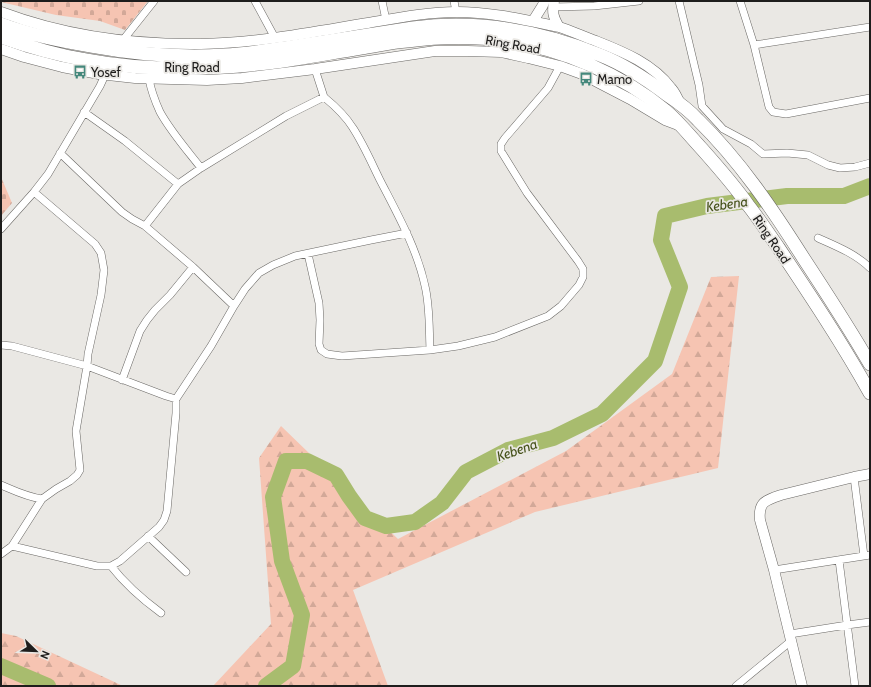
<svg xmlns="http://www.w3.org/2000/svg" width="871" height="687" font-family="Cabin,sans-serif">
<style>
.forest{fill:url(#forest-firs)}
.cemetery{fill:url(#cemetery-stones)}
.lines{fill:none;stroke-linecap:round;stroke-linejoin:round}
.river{stroke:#a8bc6e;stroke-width:16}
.street-casing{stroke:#6a6865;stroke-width:8}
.secondary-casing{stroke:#6a6865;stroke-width:11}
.highway-casing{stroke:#6a6865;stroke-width:14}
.street{stroke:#fff;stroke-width:7}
.secondary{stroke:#fff;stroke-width:10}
.highway{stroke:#fff;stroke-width:13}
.labels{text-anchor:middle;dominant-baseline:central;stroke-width:3.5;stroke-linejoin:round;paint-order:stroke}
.street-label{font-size:13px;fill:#1e1d1c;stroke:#eae8e4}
.poi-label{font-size:13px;fill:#1e1d1c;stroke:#eae8e4;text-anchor:start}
.water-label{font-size:14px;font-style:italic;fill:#455119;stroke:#eae8e4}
</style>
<defs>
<pattern id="forest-firs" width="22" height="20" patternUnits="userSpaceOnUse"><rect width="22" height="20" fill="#f6c4b2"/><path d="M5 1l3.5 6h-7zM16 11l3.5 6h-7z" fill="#d2a898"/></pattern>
<pattern id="cemetery-stones" width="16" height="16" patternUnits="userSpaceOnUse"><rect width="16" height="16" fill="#f6c4b2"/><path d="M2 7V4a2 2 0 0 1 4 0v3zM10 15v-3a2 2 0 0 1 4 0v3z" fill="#d2a898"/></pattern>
</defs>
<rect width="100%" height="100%" fill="#eae8e4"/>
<path class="forest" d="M739,276L718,468L535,512L353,590L388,686H213L271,624L259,458L281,426L398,539L566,451L672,374L711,277Z
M1,633L16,636L123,686H1Z"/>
<path class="cemetery" d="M1,1H148L125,30L100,21L56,15L1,2Z
M1,177L12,203L1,216Z"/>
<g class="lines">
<path class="river" d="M1,666L48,686
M266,686L293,666L302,615L282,561L273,497L286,461H307L336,475L349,496L365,518L386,526L415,522L442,503L466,472L508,450L553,438L602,414L655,361L680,287L661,240L665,216L707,206L787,196H844L870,186"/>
<g class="street-casing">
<path id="street" d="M255,1L275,38
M382,1L386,20
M454,1L456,12
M679,1L699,85L702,106L723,129L751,144L763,154L787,153L808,155L828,165L840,168L855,167L870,163
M740,1L754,45L769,107L773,112L786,114L870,98
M553,7L594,6L639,1
M123,40L154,1
M754,45L870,27
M149,79C151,90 155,101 160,112C171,132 187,150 201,168
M324,97C335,106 345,115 353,128C364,145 372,164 381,182C398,215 417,249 425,286C430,307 429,328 430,350L458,346L495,337L548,316L561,306L579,285L583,277V269L578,261L527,193L501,151V144L505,138L548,88L560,66
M84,112L125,141L178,184
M60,153L122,212L132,219L145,226
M1,229L34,192L48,174L100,86L105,75
M818,238C836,246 856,254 870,268
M308,254L319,303L320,320L319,344L321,350L327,354L342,356L430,350
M234,306L245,289L259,273L273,265L295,256L371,240L407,233
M1,345L12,346L87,366L166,396L176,399L211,346L234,306L193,267L145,226L178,184L201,168L286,116L324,97L315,69
M122,380L140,331L147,320L155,310L170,295L193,267
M854,477L864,556
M1,485C15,491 27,497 42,499
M148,536L186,572
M12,546L97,566H111L120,561L159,527L164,520L167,511L176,413V399
M1,554L12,546L42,499L56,489L70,481L77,475L80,470L76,431L87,366L88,354L101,295L104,270L101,253L95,244L34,192
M839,560L855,686
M111,566C125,584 142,599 161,613
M774,570L870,555
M790,634L847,625L870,622
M736,686L791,641"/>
</g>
<g class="secondary-casing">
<path id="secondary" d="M554,1C552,12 553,17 559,27
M1,12C65,36 134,45 201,44C258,43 313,32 368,23C397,18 427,12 457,12C487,12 516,18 545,24C550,25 555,26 559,27C572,31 584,37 596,41C624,52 653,64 671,88C675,92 677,98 680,103
M533,21L543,5L544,1
M1,49L24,57L62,67L99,74L135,78L207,80L242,78L315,69L435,51H468L501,52L528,58L560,66L582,74L630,99L665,120L681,126
M802,686L774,570L760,520C758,502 766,500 781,495L854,477L870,474"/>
</g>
<g class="highway-casing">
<path id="highway" d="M1,24C31,35 59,41 91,46C135,54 180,58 224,55C247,54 269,50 291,47C332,41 372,34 413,28C476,19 542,31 600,55C623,64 646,79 666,94C678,102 689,110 698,120C740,161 773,210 804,259C827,294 849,328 870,364
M1,37C29,47 57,55 86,60C144,71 210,70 268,63C299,59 330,53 361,48C376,46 391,42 407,41C439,37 473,36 506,41C561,48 623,75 666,111C679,122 690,136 702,149C718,167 734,185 748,205C759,219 768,233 778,247C810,295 842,343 870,393"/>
</g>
<use href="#street" class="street"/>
<use href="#secondary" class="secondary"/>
<use href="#highway" class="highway"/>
</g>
<defs>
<g id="bus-bare" transform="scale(1.08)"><path d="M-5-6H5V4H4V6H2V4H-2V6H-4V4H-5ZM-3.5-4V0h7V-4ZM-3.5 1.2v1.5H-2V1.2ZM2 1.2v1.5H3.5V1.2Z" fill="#45887c" stroke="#eae8e4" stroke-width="2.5" paint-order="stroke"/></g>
</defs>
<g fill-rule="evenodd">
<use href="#bus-bare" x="80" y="72"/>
<use href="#bus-bare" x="586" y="79"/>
</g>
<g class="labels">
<g class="street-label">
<text transform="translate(513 44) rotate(10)">Ring Road</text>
<text x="192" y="67">Ring Road</text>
<text transform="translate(772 239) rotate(56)">Ring Road</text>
</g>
<g class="poi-label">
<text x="91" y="72">Yosef</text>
<text x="597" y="79">Mamo</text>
</g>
<g class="water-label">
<text transform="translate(727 204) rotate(-8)">Kebena</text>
<text transform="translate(517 450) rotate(-19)">Kebena</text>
</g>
</g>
<rect width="871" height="687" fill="none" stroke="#1e1d1c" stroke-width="4"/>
<g transform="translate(36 651) rotate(113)" stroke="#eae8e4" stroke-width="3" paint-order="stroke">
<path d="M0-3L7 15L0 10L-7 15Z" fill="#1e1d1c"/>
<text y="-6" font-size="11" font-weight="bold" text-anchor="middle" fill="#1e1d1c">N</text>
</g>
</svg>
